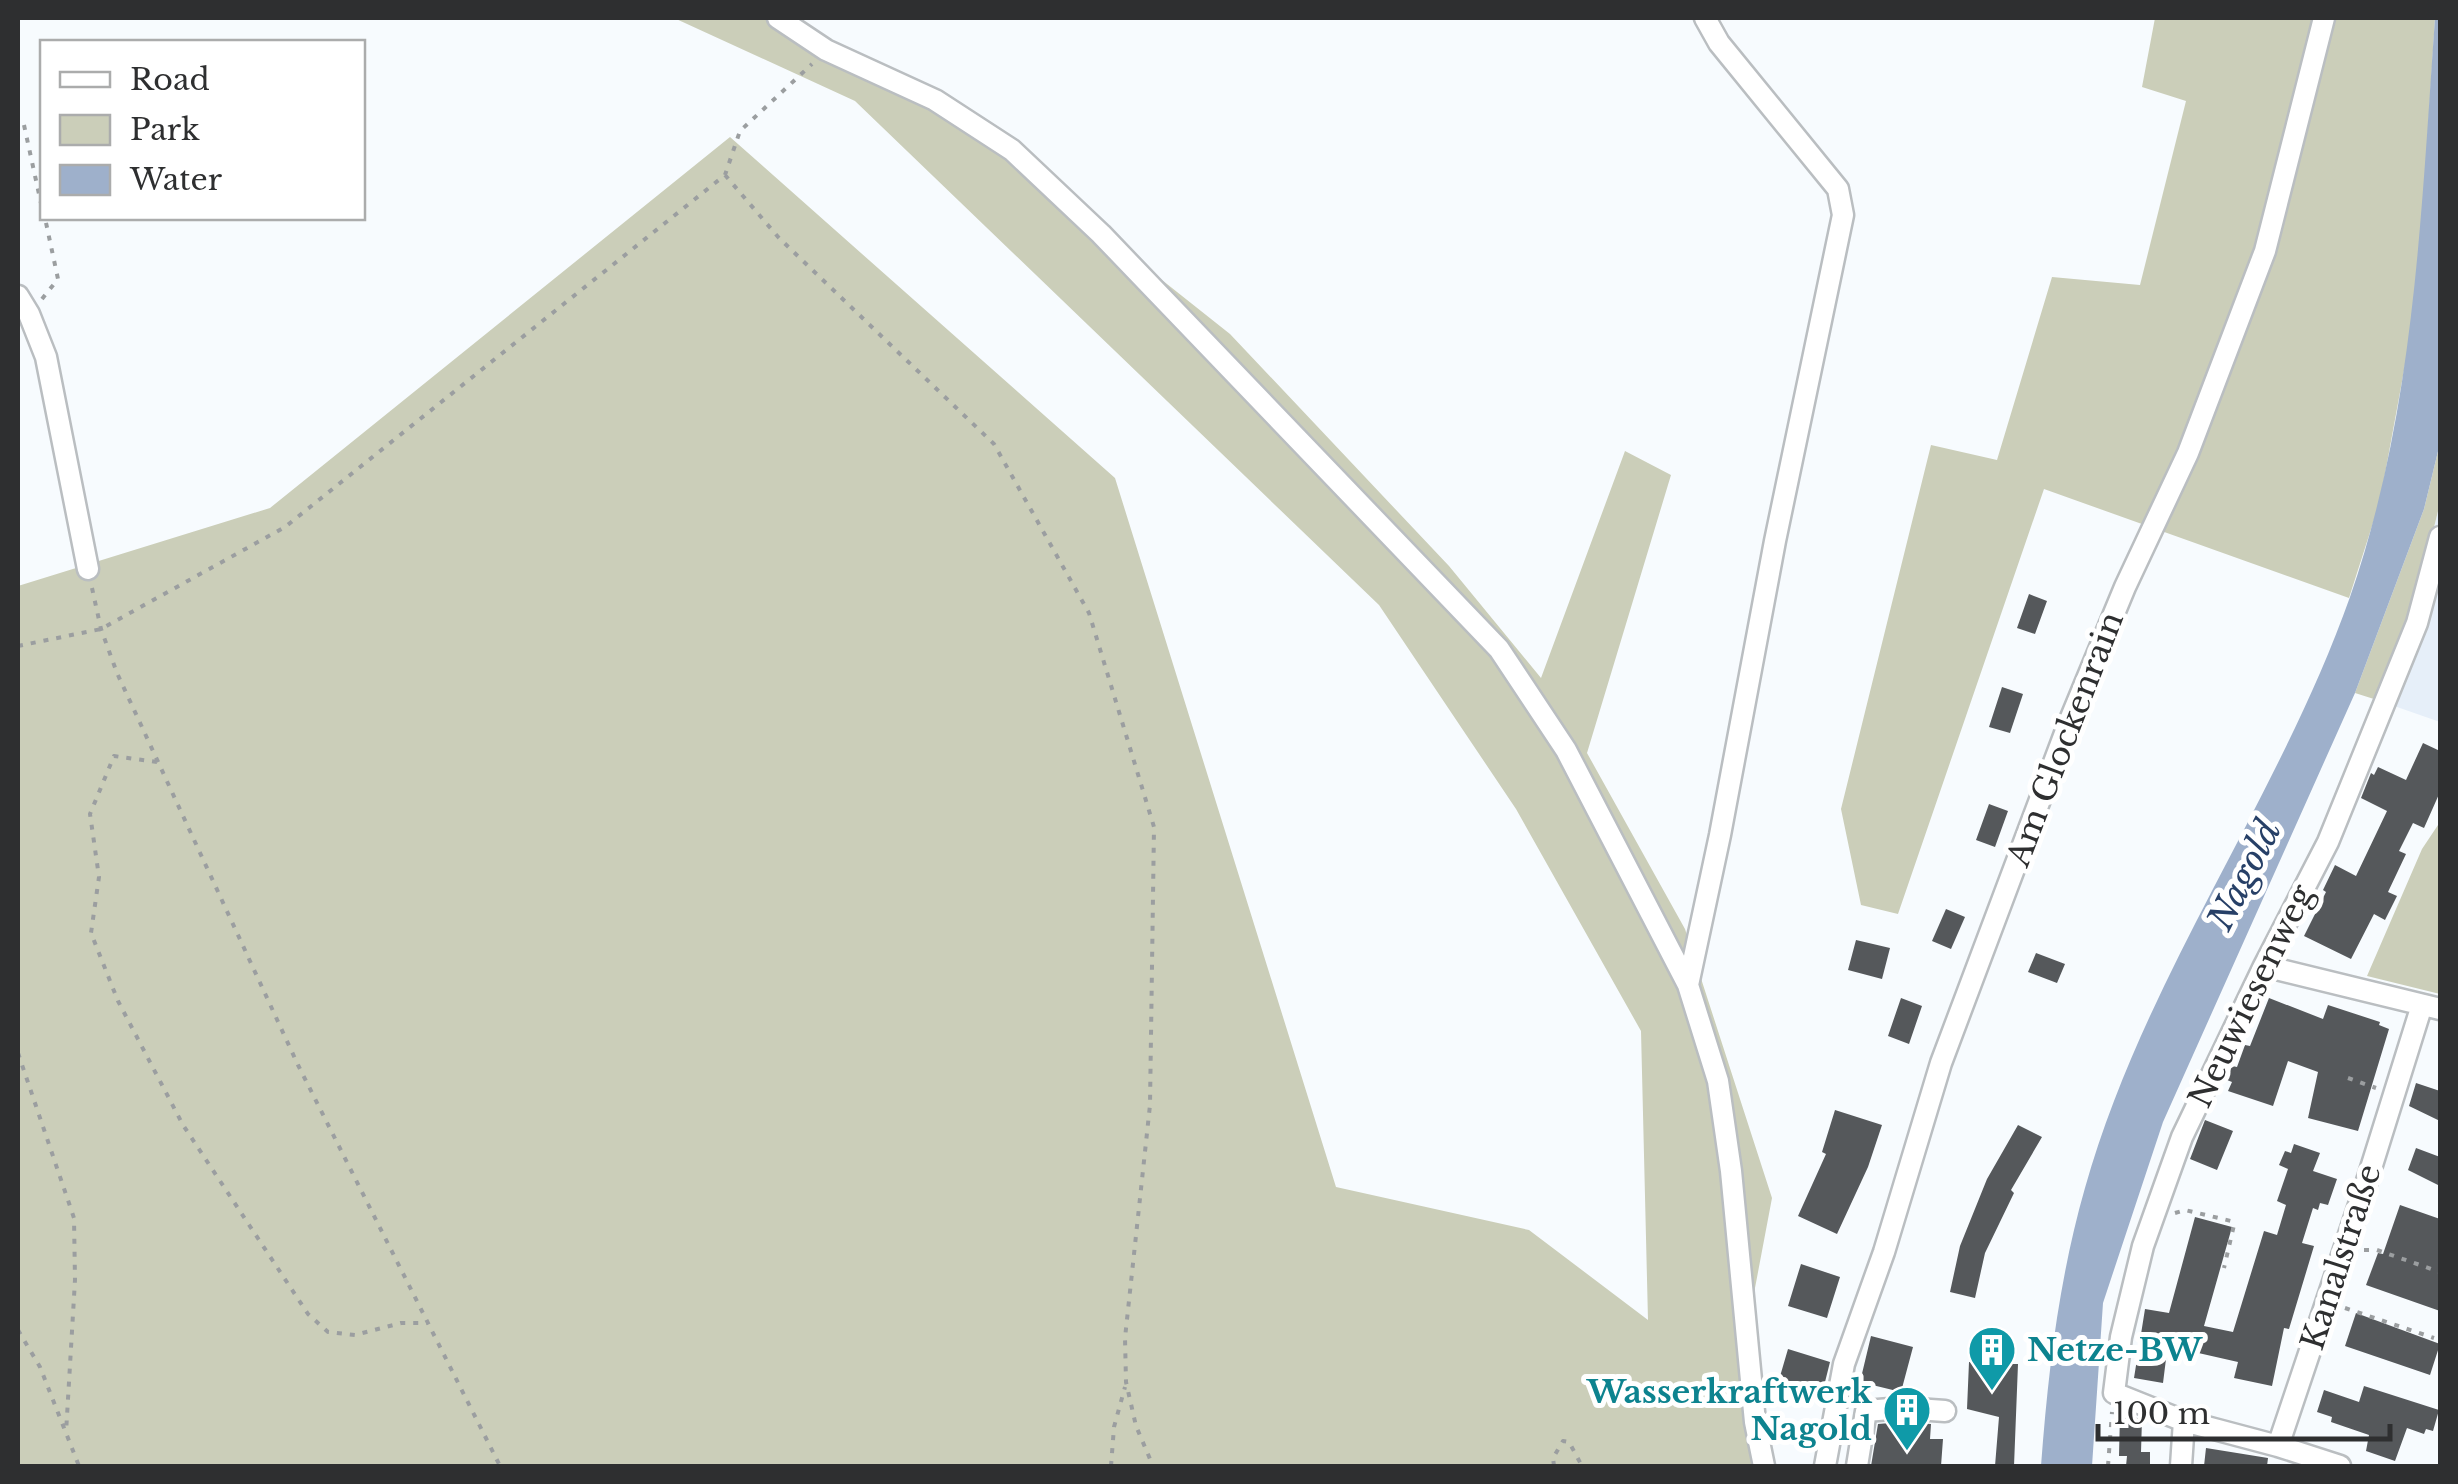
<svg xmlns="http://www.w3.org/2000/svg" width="2458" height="1484" font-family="'Libre Baskerville',serif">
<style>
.built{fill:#e6eff9}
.green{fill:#cbceb9}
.water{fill:#9eb0cb}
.building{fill:#55585b}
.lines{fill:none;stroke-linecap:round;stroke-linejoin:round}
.minor-casing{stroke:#babec1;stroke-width:25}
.path{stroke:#9b9ea0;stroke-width:4;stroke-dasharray:5 8;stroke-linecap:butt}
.minor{stroke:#fff;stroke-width:20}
.labels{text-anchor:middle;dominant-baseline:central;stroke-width:10;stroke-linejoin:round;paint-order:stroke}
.street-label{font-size:32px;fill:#2e2f30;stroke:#fff}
.culture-label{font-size:32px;font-weight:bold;fill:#0d838f;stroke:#fff;text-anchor:start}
.water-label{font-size:35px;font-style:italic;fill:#274067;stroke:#fff}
</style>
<rect width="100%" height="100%" fill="#f7fbfe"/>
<path class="built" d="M2440,503V722L2377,700L2421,580Z"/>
<path class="green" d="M674,18H778L935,100L1230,334L1449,566L1541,678L1625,451L1671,475L1587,753L1685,929L1772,1198L1755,1288L1749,1399L1763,1466H18V586L270,508L730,137L1115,478L1336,1187L1529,1230L1648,1320L1641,1031L1516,809L1379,605L855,101Z
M2155,18H2435L2422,227L2412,327L2380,501L2349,598L2044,489L1898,914L1861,905L1841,809L1931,445L1997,460L2052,277L2140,285L2186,101L2142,87Z
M2440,443V503L2421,580L2377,700L2355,693L2424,509Z
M2440,822V994L2367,976L2422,849Z"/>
<path class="water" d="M2435,18H2440V443L2424,509L2355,693L2163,1122L2103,1303L2092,1466H2041C2051,1335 2066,1226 2114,1101C2180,928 2288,772 2350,597C2415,410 2421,213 2435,18Z"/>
<path class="building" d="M2029,594L2047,601L2035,634L2017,628Z
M2002,687L2023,694L2010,733L1989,727Z
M2423,743L2440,751V792L2424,828L2413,823L2399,851L2406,854L2388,892L2397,896L2385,920L2374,914L2351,959L2304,936L2326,892L2323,890L2335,865L2356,876L2387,811L2361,798L2371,773L2374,775L2378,767L2406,780Z
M1989,804L2008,811L1995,847L1976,840Z
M1946,909L1965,917L1951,949L1932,941Z
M1856,940L1890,948L1882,979L1848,970Z
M2036,953L2065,964L2057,983L2028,972Z
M1901,998L1922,1006L1909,1044L1888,1036Z
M2269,998L2323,1019L2328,1005L2380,1022L2379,1025L2389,1029L2358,1131L2308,1118L2318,1072L2288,1061L2273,1106L2228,1091L2232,1082L2227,1080L2232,1066L2237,1067L2245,1045L2250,1046Z
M2416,1083L2440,1091V1121L2409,1106Z
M1835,1110L1882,1125L1868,1167L1837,1234L1798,1216L1826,1154L1822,1152Z
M2205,1120L2233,1131L2217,1170L2190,1159Z
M2018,1125L2042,1137L2011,1190L2014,1193L1985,1253L1975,1298L1950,1292L1960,1246L1987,1179Z
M2294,1144L2320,1153L2313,1171L2337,1179L2328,1205L2320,1203L2318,1210L2313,1208L2302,1243L2314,1246L2289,1329L2284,1328L2272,1386L2234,1378L2238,1362L2194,1352L2193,1357L2167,1351L2163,1383L2134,1378L2145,1309L2169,1313L2195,1217L2232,1227L2204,1326L2233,1332L2264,1231L2277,1235L2286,1205L2277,1201L2288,1169L2279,1165L2285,1151L2291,1153Z
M2416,1148L2440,1157V1186L2408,1170Z
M2400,1205L2440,1219V1311L2366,1285L2378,1253L2383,1254Z
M1801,1264L1840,1277L1827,1318L1788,1306Z
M2356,1313L2440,1344L2430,1375L2345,1346Z
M1871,1336L1913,1347L1901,1392L1860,1382Z
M1989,1347L2006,1351V1364H2018L2014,1466H1995L1999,1417L1967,1409L1969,1362L1984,1363L1985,1351Z
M1788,1349L1830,1362L1820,1402L1776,1390Z
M2364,1386L2439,1410L2433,1431L2426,1429L2424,1434L2407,1428L2395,1461L2366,1451L2369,1435L2331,1422L2332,1417L2317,1412L2324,1390L2359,1402Z
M2120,1414L2142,1419L2141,1452H2150V1466H2126L2127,1456H2119Z
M1902,1422L1931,1424L1930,1439H1943L1941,1466H1871L1878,1424Z
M2206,1448L2268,1458L2267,1466H2204Z"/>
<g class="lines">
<g class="minor-casing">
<path id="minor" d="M778,18L826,50L935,100L1012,150L1101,234L1499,649L1566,750L1688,985L1718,1081L1731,1171L1755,1422L1764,1466
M18,296L29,314L46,357L88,569
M2264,966L2440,1009
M1688,985L1720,835L1775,541L1843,215L1838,189L1719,43L1705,18
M2278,1446L2184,1421L2114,1393L2121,1337L2143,1246L2182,1137L2264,966L2328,842L2417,623L2440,537
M1825,1466L1844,1364L1884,1252L1941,1063L2070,720L2125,587L2188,453L2265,251L2324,18
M1857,1466L1866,1411L1902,1408L1945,1411
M2181,1466L2184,1421
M2340,1466L2278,1446L2367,1181L2422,1005"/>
</g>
<path class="path" d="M24,125L42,208
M725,175L779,238L994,444L1089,613L1154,827L1150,1105L1125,1338L1126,1382L1136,1426L1153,1466
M42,299L58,279L45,218
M92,588L101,629L117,673L298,1065L500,1466
M18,646L101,629L285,527L725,175L740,131L812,64
M157,762L114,756L90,814L99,877L91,933L118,1001L183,1125L308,1314L328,1332L355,1335L401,1323H427
M18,1053L74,1218L75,1280L66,1433
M2348,1078L2376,1088
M2175,1213L2185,1210L2231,1221L2234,1225L2224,1268
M2364,1250H2377L2440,1272
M2345,1308L2434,1338
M18,1330L40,1367L79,1466
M1111,1466L1114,1427L1125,1387
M1554,1466L1553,1458L1563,1441L1569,1442L1582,1466
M2108,1466L2112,1412"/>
<use href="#minor" class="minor"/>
</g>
<defs>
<g id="building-pin" transform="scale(2.5)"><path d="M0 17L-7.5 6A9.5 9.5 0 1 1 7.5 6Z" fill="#0f9aa8" stroke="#fff"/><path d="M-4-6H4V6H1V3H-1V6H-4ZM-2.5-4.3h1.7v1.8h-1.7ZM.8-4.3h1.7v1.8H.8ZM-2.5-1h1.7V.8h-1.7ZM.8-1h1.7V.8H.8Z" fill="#fff"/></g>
</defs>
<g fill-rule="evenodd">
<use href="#building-pin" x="1992" y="1350"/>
<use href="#building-pin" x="1907" y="1410"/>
</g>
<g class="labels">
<g class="street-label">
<text transform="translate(2065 739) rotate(-69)">Am Glockenrain</text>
<text transform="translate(2251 996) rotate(-64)">Neuwiesenweg</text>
<text transform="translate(2341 1257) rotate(-72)">Kanalstraße</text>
</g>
<g class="culture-label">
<text x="2027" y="1350">Netze-BW</text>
<text x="1872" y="1392" text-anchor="end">Wasserkraftwerk<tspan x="1872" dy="37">Nagold</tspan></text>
</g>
<g class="water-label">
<text transform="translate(2244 875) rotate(-63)">Nagold</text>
</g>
</g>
<rect width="2458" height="1484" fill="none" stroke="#2e2f30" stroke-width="40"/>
<rect x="40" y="40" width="325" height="180" fill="#ffffff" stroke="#abacac" stroke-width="2.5"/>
<rect x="60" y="72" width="50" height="15" fill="#ffffff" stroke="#abacac" stroke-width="2.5"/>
<text x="130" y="90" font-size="30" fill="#2e2f30">Road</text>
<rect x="60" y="115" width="50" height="30" fill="#cbceb9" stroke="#abacac" stroke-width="2.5"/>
<text x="130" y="140" font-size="30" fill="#2e2f30">Park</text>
<rect x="60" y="165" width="50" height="30" fill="#9eb0cb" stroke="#abacac" stroke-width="2.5"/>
<text x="130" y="190" font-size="30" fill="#2e2f30">Water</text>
<path d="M2098 1424v15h292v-15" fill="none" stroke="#2e2f30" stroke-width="5"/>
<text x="2113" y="1424" font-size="30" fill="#2e2f30" stroke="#ffffff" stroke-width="8" paint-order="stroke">100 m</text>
</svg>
